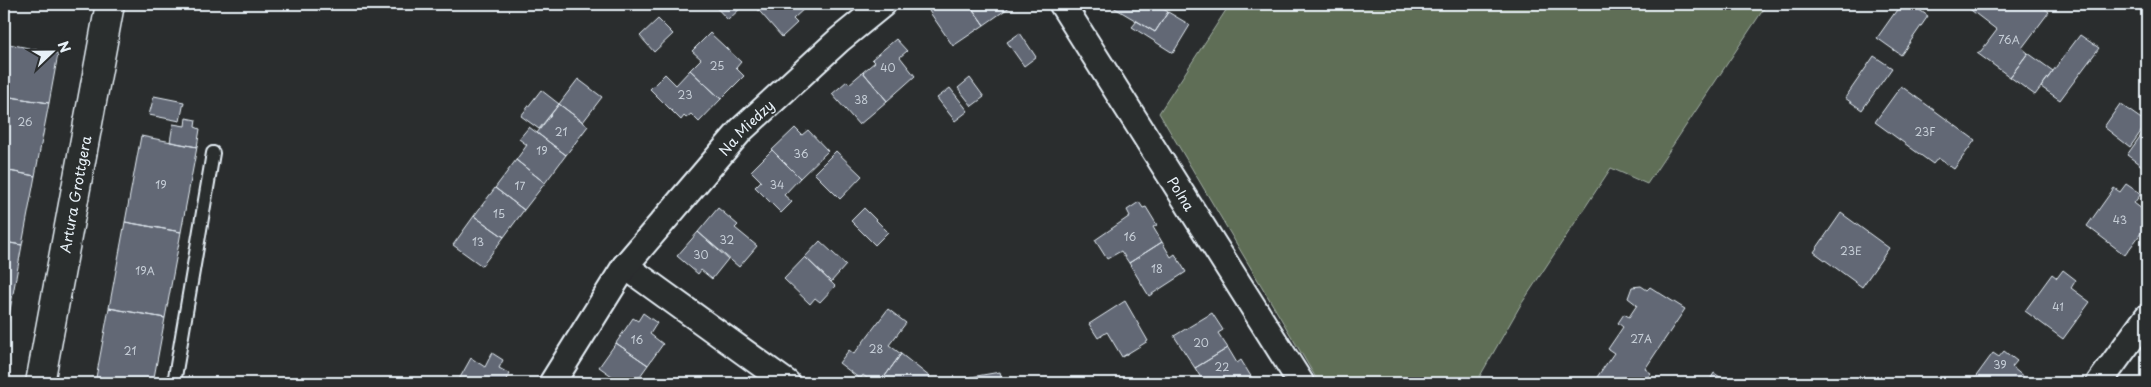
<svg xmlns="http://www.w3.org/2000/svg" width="2151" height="387" font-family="'Playpen Sans',sans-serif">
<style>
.green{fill:#5f6e56;stroke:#a4b0a7}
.building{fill:#626775;stroke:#e8f1f8}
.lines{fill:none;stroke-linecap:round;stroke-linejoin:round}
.lane-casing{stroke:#e8f1f8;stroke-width:16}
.street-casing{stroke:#e8f1f8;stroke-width:29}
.secondary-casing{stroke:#e8f1f8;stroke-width:31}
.lane{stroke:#2a2d2e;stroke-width:12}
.street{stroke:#2a2d2e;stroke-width:25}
.secondary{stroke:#2a2d2e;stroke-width:28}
.labels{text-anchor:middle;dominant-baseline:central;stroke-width:4;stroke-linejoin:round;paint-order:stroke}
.number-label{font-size:11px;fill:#c6ced7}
.street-label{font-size:14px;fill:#e8f1f8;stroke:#2a2d2e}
</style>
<rect width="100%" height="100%" fill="#2a2d2e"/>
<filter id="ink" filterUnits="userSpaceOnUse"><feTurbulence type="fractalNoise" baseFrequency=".02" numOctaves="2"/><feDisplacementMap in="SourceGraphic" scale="10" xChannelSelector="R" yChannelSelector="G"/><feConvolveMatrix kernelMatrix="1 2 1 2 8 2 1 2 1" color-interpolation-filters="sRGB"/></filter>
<g filter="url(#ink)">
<path class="green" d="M1230,4H1767L1647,184L1611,168L1520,306L1476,383H1319L1159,113Z"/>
<path class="building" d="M713,4H741L743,6L728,20Z
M755,4H804L806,7L793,19L797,23L782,37L754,5Z
M939,4H969L984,25L953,46L929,11Z
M969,4H1014L984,25Z
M1115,4H1165L1162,8L1168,12L1155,32L1113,7Z
M1901,4H1911L1928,16L1901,55L1877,38Z
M1963,4H2039L2049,12L2022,48L2028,53L2010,77L1977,53L1981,51L1997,30Z
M1168,12L1190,25L1173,53L1132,27L1137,21L1155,32Z
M658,19L673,34L654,52L640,36Z
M710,33L741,62L736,68L744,76L721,99L690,70L701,59L692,51Z
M1020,33L1036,57L1024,66L1007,42Z
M2080,35L2099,48L2060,100L2041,87Z
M896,39L907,51L900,57L915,76L887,101L863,72L875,62L872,59Z
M4,43L58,54L49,103L4,96Z
M2028,53L2053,71L2035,95L2010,77Z
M1874,56L1892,68L1862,110L1845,98Z
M690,70L721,99L699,122L691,114L686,118L684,116L681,120L650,89L665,74L676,85Z
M863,72L887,101L859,125L832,94L847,81L849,84Z
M970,78L984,97L972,106L958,88Z
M578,79L602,97L583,122L559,104Z
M1901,86L1975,140L1954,169L1938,158L1933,164L1875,122Z
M950,88L968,111L955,121L937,98Z
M541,90L559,104L539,129L521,116Z
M4,96L49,103L35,176L4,170Z
M154,96L184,102L180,121L149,115Z
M559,104L588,126L566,155L537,133Z
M2120,104L2147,123L2130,147L2104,127Z
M186,118L196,120L195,127L200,129L197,147L170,142L173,124L185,126Z
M529,127L566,155L545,183L516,160L527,145L519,139Z
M2147,127V170L2127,155Z
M795,128L802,135L808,130L828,151L800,178L772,150Z
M141,136L197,147L181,232L125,222Z
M772,150L800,178L784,195L792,202L781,213L755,187L761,181L751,171Z
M836,151L862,176L840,199L814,173Z
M516,160L545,183L524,210L495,188Z
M4,170L35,176L22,245L4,242Z
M2126,184L2141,194L2134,203L2147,213V225L2125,255L2087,226L2114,188L2120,192Z
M495,188L524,210L504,237L474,216Z
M1139,202L1143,208L1146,207L1157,225L1153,227L1162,242L1129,263L1121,251L1107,259L1095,240L1130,216L1127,210Z
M718,208L738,225L735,228L757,246L739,267L698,232Z
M864,208L888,232L875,245L851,221Z
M1841,213L1889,248L1862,287L1814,252Z
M474,216L504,237L482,266L453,245Z
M125,222L181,232L165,318L109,308Z
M698,232L728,259L712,279L701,270L698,274L677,256Z
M820,241L846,265L831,282L805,257Z
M4,242L22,245L10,310L4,309Z
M1162,242L1171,257L1175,254L1186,272L1149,296L1129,263Z
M805,257L835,286L820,302L815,298L810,304L784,279Z
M2063,270L2076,280L2071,288L2090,302L2063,339L2025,311L2052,274L2057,278Z
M1641,286L1647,290L1650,287L1685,309L1645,369L1651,373L1644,383H1606L1597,377L1614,353L1608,349L1623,327L1618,323L1624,314L1629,317L1637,305L1628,298L1632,287Z
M1125,301L1148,341L1122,357L1107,332L1098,338L1089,324Z
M109,308L165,318L153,383H95Z
M4,309L10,310L4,343Z
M888,309L906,323L889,345L901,354L880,383H873L863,375L860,379L839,363L849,350L854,354Z
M643,313L657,323L650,334L663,344L648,365L616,343L633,318L638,321Z
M1212,313L1223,330L1218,333L1228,348L1195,368L1174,336Z
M616,343L648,365L635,383H629L621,378L619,381L599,367Z
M1228,348L1237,363L1241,360L1252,378L1243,383H1204L1195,368Z
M2004,351L2017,361L2012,367L2031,383H1971L1993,353L1999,357Z
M492,353L503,360L499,368L510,374L505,383H457L471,358L485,367Z
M901,354L930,377L925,383H880Z
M1000,372L1003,383H973L971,377Z
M1714,373L1729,383H1708Z"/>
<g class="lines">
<g class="lane-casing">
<path id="lane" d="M174,383L213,153"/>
</g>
<g class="street-casing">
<g id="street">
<path id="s1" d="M1062,4L1301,383"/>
<path d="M625,266L787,383"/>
<path id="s2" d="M552,383L625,266L741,130L839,40L883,4"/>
<path d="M2099,383L2147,317"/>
</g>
</g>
<g class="secondary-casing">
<g id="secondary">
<path id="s3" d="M40,383L110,4"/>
</g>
</g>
<use href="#lane" class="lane"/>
<use href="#street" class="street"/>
<use href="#secondary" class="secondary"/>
</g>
</g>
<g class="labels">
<g class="number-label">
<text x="2009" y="39">76A</text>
<text x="717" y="65">25</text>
<text x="888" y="67">40</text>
<text x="685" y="94">23</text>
<text x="861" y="99">38</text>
<text x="25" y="121">26</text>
<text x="561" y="131">21</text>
<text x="1925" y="131">23F</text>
<text x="542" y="150">19</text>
<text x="801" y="153">36</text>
<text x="161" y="184">19</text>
<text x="777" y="184">34</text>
<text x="520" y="185">17</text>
<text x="499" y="213">15</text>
<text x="2120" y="219">43</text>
<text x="1130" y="236">16</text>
<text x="727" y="239">32</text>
<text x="478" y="241">13</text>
<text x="1851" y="250">23E</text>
<text x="701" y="254">30</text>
<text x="1157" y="268">18</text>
<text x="145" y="270">19A</text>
<text x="2058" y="306">41</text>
<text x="1641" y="338">27A</text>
<text x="637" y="339">16</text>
<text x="1201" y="342">20</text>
<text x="876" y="348">28</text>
<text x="130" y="350">21</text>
<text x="2000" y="364">39</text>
<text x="1222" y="366">22</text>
</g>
<g class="street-label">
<text stroke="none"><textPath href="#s2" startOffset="322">Na Miedzy</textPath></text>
<text stroke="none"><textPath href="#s3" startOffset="192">Artura Grottgera</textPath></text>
<text stroke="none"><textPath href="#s1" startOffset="224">Polna</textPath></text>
</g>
</g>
<rect width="2151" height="387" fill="none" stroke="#2a2d2e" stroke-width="20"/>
<rect x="10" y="10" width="2131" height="367" fill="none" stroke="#e8f1f8" stroke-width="2" filter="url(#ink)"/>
<g transform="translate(52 52) rotate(68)" stroke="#2a2d2e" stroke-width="4" paint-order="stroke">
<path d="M0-4L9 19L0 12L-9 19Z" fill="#e8f1f8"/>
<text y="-8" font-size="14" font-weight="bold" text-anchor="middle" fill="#e8f1f8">N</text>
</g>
</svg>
